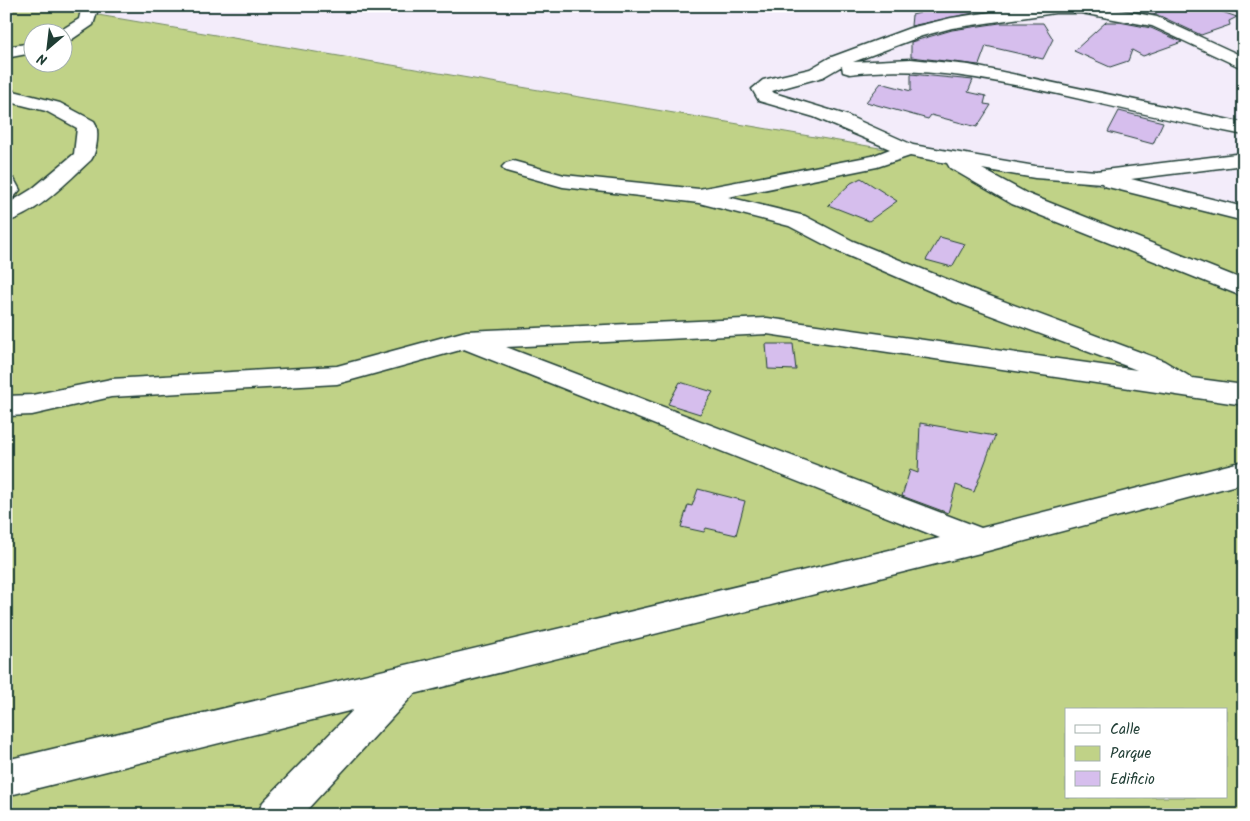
<svg xmlns="http://www.w3.org/2000/svg" width="1250" height="821" font-family="Kalam,sans-serif">
<style>
.green{fill:#c0d287;stroke:#70885e;fill-rule:evenodd}
.building{fill:#d6beed;stroke:#1f3d34}
.lines{fill:none;stroke-linecap:round;stroke-linejoin:round}
.minor-casing{stroke:#1f3d34;stroke-width:3}
.minor{fill:#fff;fill-rule:evenodd}
</style>
<rect width="100%" height="100%" fill="#f3ecfa"/>
<filter id="ink" filterUnits="userSpaceOnUse"><feTurbulence type="fractalNoise" baseFrequency=".02" numOctaves="2"/><feDisplacementMap in="SourceGraphic" scale="10" xChannelSelector="R" yChannelSelector="G"/><feConvolveMatrix kernelMatrix="1 2 1 2 8 2 1 2 1" color-interpolation-filters="sRGB"/></filter>
<g filter="url(#ink)">
<path class="green" d="M6,6H45L1244,210V815H6ZM32,32H62V62H32ZM1066,710H1226V797H1066Z"/>
<path class="building" d="M965,6L973,13L911,26L912,15L920,13L918,11Z
M1123,6H1205L1237,17L1229,21L1230,25L1201,35L1158,15L1123,9Z
M1106,22H1119L1151,28L1182,42L1143,56L1132,50L1128,61L1110,67L1074,51Z
M1000,23H1043L1053,39L1043,59L986,46L979,65L911,57V42L952,30Z
M911,74L973,80L968,92L986,96L984,104L991,105L977,127L931,115L928,119L866,102L881,83L911,91Z
M1119,111L1163,122L1153,144L1108,132Z
M861,178L897,201L869,221L828,205L851,183Z
M940,237L965,244L952,267L926,260Z
M766,344H793L796,370L768,369Z
M680,382L713,392L700,414L668,404Z
M920,423L995,436L974,492L956,485L948,513L902,496L910,470L918,473Z
M698,489L745,501L736,535L706,528L704,532L681,527L688,505L692,506Z"/>
<g class="lines">
<g class="minor-casing">
<path id="minor" d="M82,6H99L93,25L68,42L62,43V32H58L79,19Z
M1031,6H1099L1157,17L1244,57V69L1152,26L1081,13H1055L952,28L922,36L853,62L911,59L969,65L1244,123V135C1181,123 1120,108 1058,94C989,79 920,65 850,74L843,72L842,66L823,77L772,91L774,93L846,115L913,145L1035,166L1096,171L1244,153V165L1131,179L1244,207V221L1104,186L1102,183L1035,178L982,169L1028,194L1244,280V297L1012,204L950,168L947,163L910,156L877,167L728,197L805,216L853,241L971,289L1164,361L1192,378L1244,385V405L767,334L506,347L981,528L1244,461V483L980,553L414,694L302,815H257L263,802L353,710L6,796V760L940,538L464,349L337,384L111,397L32,415L6,416V396L32,395L111,379L337,366L466,331L767,318L1137,370L953,301L837,251L789,226L699,203L563,187L506,171L502,167L506,163L513,161L564,175L699,189L872,156L890,149L814,117L759,101L752,89L763,80L810,69L829,58L910,28L951,18Z
M32,43V53L6,58V47Z
M6,89L60,103L94,121C100,129 97,152 91,160C68,181 37,214 6,222V205L32,189L74,154L77,128L46,111L6,101Z
M6,178L14,179L20,190L14,197L6,198Z"/>
</g>
<use href="#minor" class="minor"/>
</g>
</g>
<rect width="1250" height="821" fill="none" stroke="#fff" stroke-width="25"/>
<rect x="12" y="12" width="1225" height="796" fill="none" stroke="#1f3d34" stroke-width="2" filter="url(#ink)"/>
<rect x="1065" y="708" width="162" height="90" fill="#ffffff" stroke="#a5b1ae"/>
<rect x="1075" y="725" width="25" height="8" fill="#ffffff" stroke="#a5b1ae"/>
<text x="1110" y="734" font-size="15" fill="#1f3d34">Calle</text>
<rect x="1075" y="746" width="25" height="15" fill="#c0d287" stroke="#a5b1ae"/>
<text x="1110" y="758" font-size="15" fill="#1f3d34">Parque</text>
<rect x="1075" y="771" width="25" height="15" fill="#d6beed" stroke="#a5b1ae"/>
<text x="1110" y="784" font-size="15" fill="#1f3d34">Edificio</text>
<g transform="translate(48 48) rotate(208)"><circle r="24" fill="#ffffff" stroke="#a5b1ae"/>
<path d="M0-4L9 19L0 12L-9 19Z" fill="#1f3d34"/>
<text y="-8" font-size="14" font-weight="bold" text-anchor="middle" fill="#1f3d34">N</text>
</g>
</svg>
